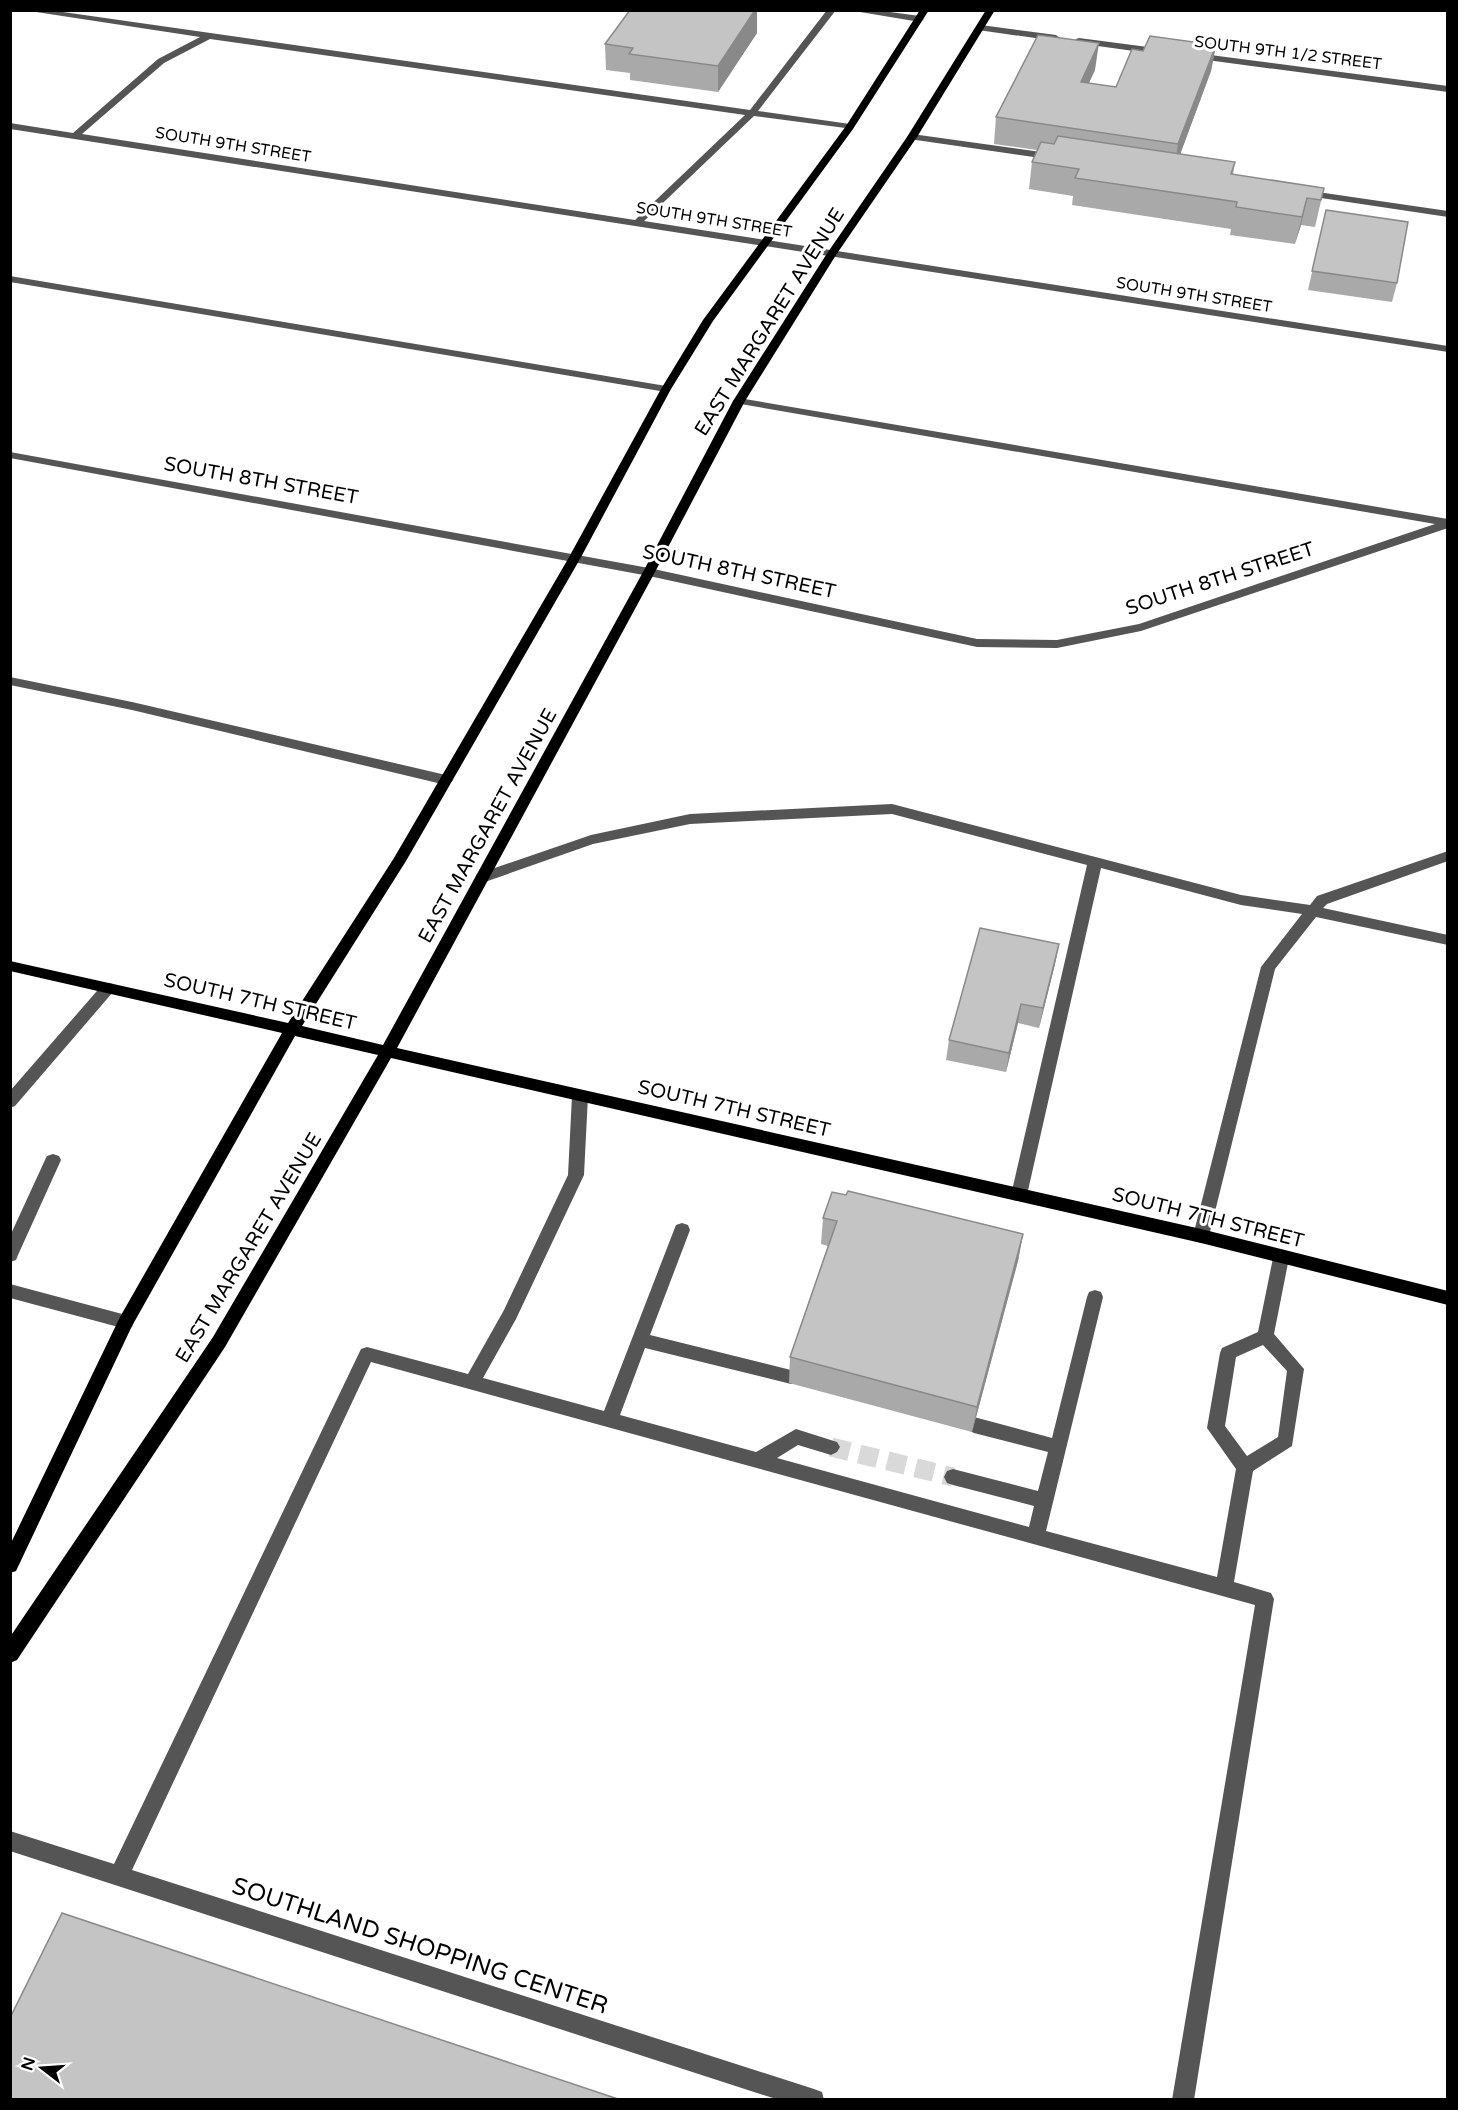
<svg xmlns="http://www.w3.org/2000/svg" width="1458" height="2110" font-family="'Varela Round',sans-serif">
<style>
.lines{fill:none;stroke-linecap:round;stroke-linejoin:round}
.minor-tunnel{stroke:#d9d9d9;stroke-width:19;stroke-dasharray:19 10;stroke-linecap:butt}
.minor{fill:#555;fill-rule:evenodd}
.major{fill:#000;fill-rule:evenodd}
.wall{fill:#a9a9a9}
.shaded-wall{fill:#898989}
.building{fill:#c4c4c4;stroke:#898989;stroke-width:1.5}
.labels{text-anchor:middle;dominant-baseline:central;stroke-width:6;stroke-linejoin:round;paint-order:stroke}
.far-street-label{font-size:16px;fill:#000;stroke:#fff}
.street-label{font-size:20px;fill:#000;stroke:#fff}
.near-street-label{font-size:24px;fill:#000;stroke:#fff}
</style>
<rect width="100%" height="100%" fill="#fff"/>
<g class="lines">
<path class="minor-tunnel" d="M831,1447L953,1477"/>
<path class="minor" d="M23,10H49L750,110L827,10H836L758,111L850,124L853,125V129L754,116L644,221L1448,346V352L10,129V123L73,133L158,59L200,37ZM210,39L745,115L635,220L82,134L164,63Z
M848,10H875L920,16L924,19L920,22Z
M981,25L1056,35L1060,38L1056,41L978,30V26Z
M1079,38L1163,49L1167,52L1163,55L1076,43V39Z
M1195,53L1448,86V92L1192,58V54Z
M912,134L1055,154L1060,157L1055,160L909,139L907,137Z
M1304,190L1448,211V217L1301,195L1299,193Z
M10,276L666,386L671,389L666,392L10,282Z
M739,398L1448,519V528L1141,631L1057,648L977,647L649,576L10,458V452L649,568L977,639L1057,640L1139,624L1435,524L735,403L733,401Z
M10,677L132,702L446,775L453,780L446,785L132,710L10,685Z
M892,804L1241,895L1310,905L1317,896L1448,851V861L1327,904L1323,908L1448,935V945L1316,917L1275,969L1209,1236L1207,1241L1201,1243L1195,1241L1193,1236L1261,967L1302,914L1241,905L1101,868L1027,1195L1025,1200L1019,1201L1013,1200L1011,1195L1087,865L892,814L690,824L593,844L482,883L475,878L477,874L591,835L690,814Z
M108,983L113,984L115,988L113,992L15,1106L10,1108V1091L103,984Z
M580,1090L585,1092L588,1096L584,1175L516,1319L483,1378L604,1411L674,1230L676,1225L682,1223L688,1225L690,1230L650,1335L791,1370L797,1372L799,1377L797,1382L791,1384L645,1348L620,1415L756,1452L796,1429L837,1442L840,1447L837,1452L831,1455L798,1445L777,1458L1029,1527L1034,1506L953,1485L947,1483L944,1477L947,1471L953,1469L1038,1491L1048,1452L974,1433L968,1430L965,1425L968,1420L974,1417L1052,1438L1087,1297L1089,1292L1095,1290L1101,1292L1103,1297L1046,1531L1217,1577L1236,1469L1207,1428L1220,1353L1222,1348L1258,1332L1273,1258L1275,1253L1281,1251L1287,1253L1289,1258L1274,1334L1304,1369L1292,1446L1253,1471L1234,1582L1271,1593L1274,1599L1194,2100H1172L1255,1605L371,1362L132,1870L814,2089L822,2092L824,2100H779L10,1851V1831L114,1864L361,1349L367,1347L468,1374L504,1310L568,1175L572,1096L575,1092ZM1263,1345L1287,1371L1278,1437L1247,1456L1225,1426L1236,1357Z
M53,1154L59,1156L61,1160L18,1255L16,1260L10,1262V1236L45,1160L47,1156Z
M10,1284L126,1315L132,1317L134,1322L132,1327L126,1329L10,1298Z"/>
<path class="major" d="M920,10H929L853,129L713,321L671,389L580,559L406,861L302,1026L383,1045L643,572L733,401L826,255L907,137L986,10H995L917,137L836,255L745,401L655,572L397,1048L1201,1229L1448,1291V1305L1201,1243L391,1058L225,1347L17,1660L10,1663V1637L213,1337L378,1055L295,1036L132,1326L16,1571L10,1573V1545L120,1317L282,1033L10,971V961L288,1023L394,858L568,559L661,389L703,320L846,126Z"/>
</g>
<path class="wall" d="M757,33L718,92L630,80V73L606,70L605,44Z
M1216,45L1211,71L1180,154L1235,162L1233,175L1324,188L1315,227L1301,225L1295,244L1230,235L1231,229L1072,205L1073,196L1029,189L1032,162L1037,150L994,144L996,117L1095,70L1089,83L1116,87L1143,51Z
M1326,210L1397,283L1392,302L1308,290Z
M1059,944L1055,964L1039,1028L1018,1023L1006,1072L946,1060L949,1040Z
M823,1218L1023,1234L1018,1261L972,1432L789,1383L790,1357L828,1246L821,1244Z"/>
<path class="shaded-wall" d="M755,10H757V33L718,92V66Z
M1099,43L1095,70L1077,108L1081,82Z
M1216,45L1211,71L1174,171L1178,144Z
M1307,198L1301,225L1295,244L1302,217Z
M1059,944L1055,964L1039,1028L1043,1008Z
M1021,1004L1018,1023L1006,1072L1009,1053Z
M1023,1234L1018,1261L972,1432L977,1407Z"/>
<path class="building" d="M630,10H755L718,66L629,54L633,48L605,44Z
M1038,35L1099,43L1081,82L1116,87L1132,49L1143,51L1150,36L1216,45L1178,144L996,117Z
M1058,136L1235,162L1231,174L1324,188L1321,200L1307,198L1302,217L1236,207L1237,202L1075,178L1079,169L1032,162L1041,142L1054,144Z
M1326,210L1408,222L1397,283L1312,271Z
M980,928L1059,944L1043,1008L1021,1004L1009,1053L949,1040Z
M848,1191L1023,1234L977,1407L790,1357L837,1221L823,1218L832,1192L846,1195Z
M62,1913L621,2100H10V2018Z"/>
<g class="labels">
<g class="far-street-label">
<text transform="translate(1288 53) rotate(7)">SOUTH 9TH 1/2 STREET</text>
<text transform="translate(233 145) rotate(9)">SOUTH 9TH STREET</text>
<text transform="translate(714 220) rotate(9)">SOUTH 9TH STREET</text>
<text transform="translate(1194 295) rotate(9)">SOUTH 9TH STREET</text>
</g>
<g class="street-label">
<text transform="translate(770 322) rotate(-58)">EAST MARGARET AVENUE</text>
<text transform="translate(261 481) rotate(10)">SOUTH 8TH STREET</text>
<text transform="translate(739 572) rotate(12)">SOUTH 8TH STREET</text>
<text transform="translate(1220 579) rotate(-18)">SOUTH 8TH STREET</text>
<text transform="translate(488 826) rotate(-61)">EAST MARGARET AVENUE</text>
<text transform="translate(260 1002) rotate(13)">SOUTH 7TH STREET</text>
<text transform="translate(734 1109) rotate(13)">SOUTH 7TH STREET</text>
<text transform="translate(1208 1218) rotate(14)">SOUTH 7TH STREET</text>
<text transform="translate(249 1248) rotate(-59)">EAST MARGARET AVENUE</text>
</g>
<g class="near-street-label">
<text transform="translate(420 1946) rotate(18)">SOUTHLAND SHOPPING CENTER</text>
</g>
</g>
<rect width="1458" height="2110" fill="none" stroke="#000000" stroke-width="24"/>
<g transform="translate(42 2068) rotate(287)" stroke="#ffffff" stroke-width="4.5" paint-order="stroke">
<path d="M0-4.5L10 22L0 15L-10 22Z" fill="#000000"/>
<text y="-9" font-size="16" font-weight="bold" text-anchor="middle" fill="#000000">N</text>
</g>
</svg>
